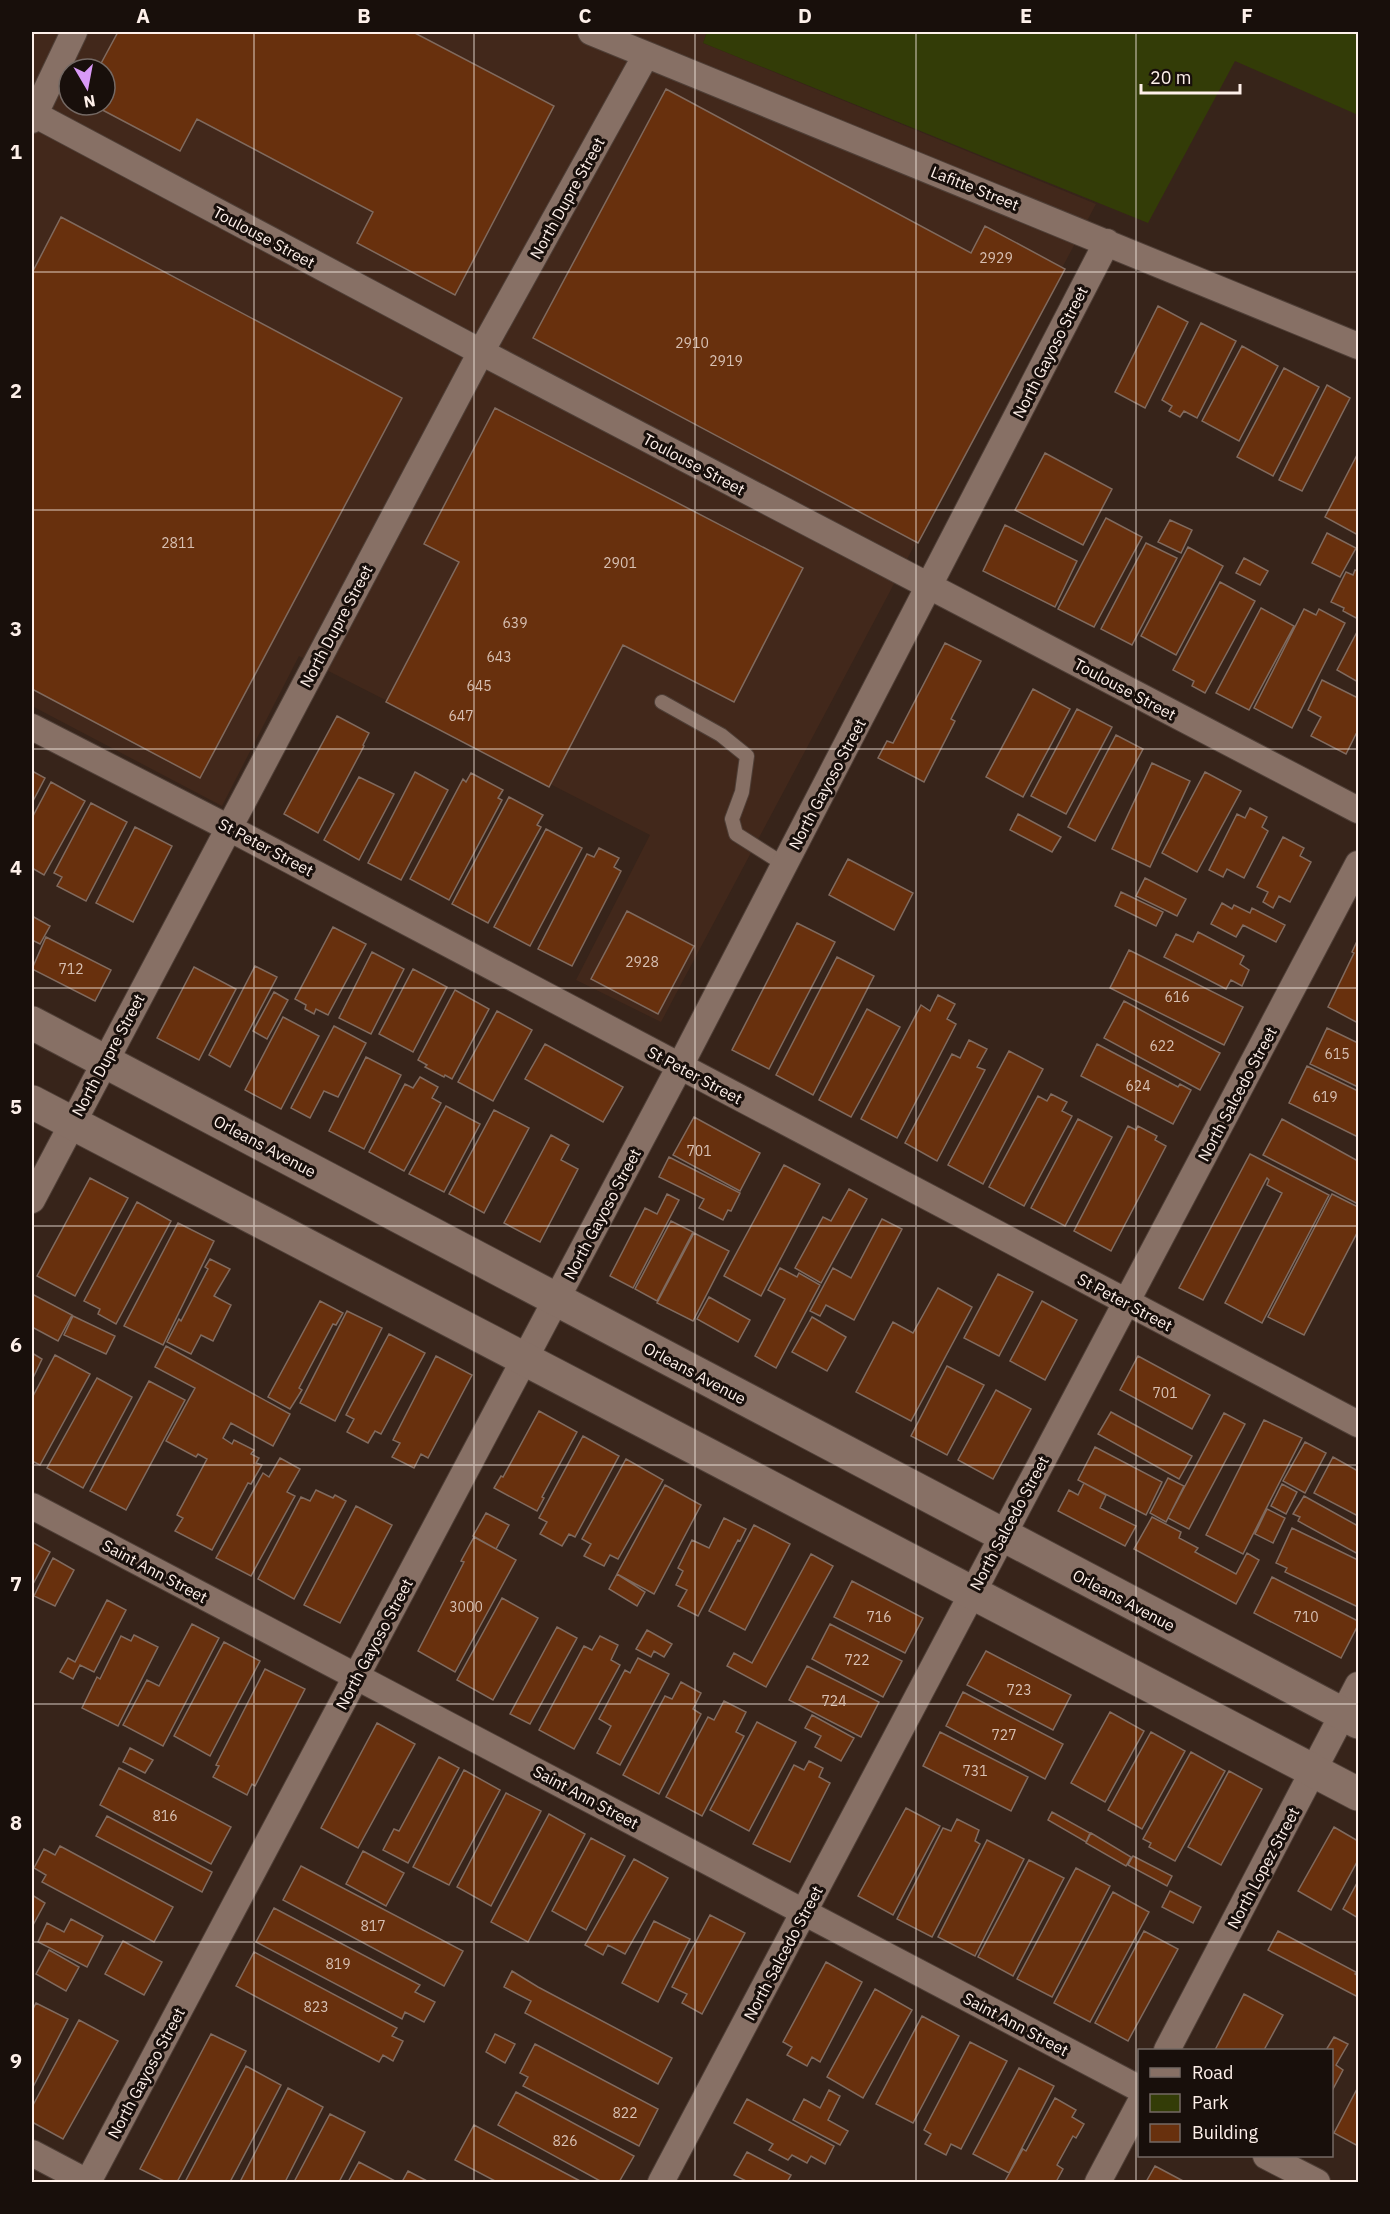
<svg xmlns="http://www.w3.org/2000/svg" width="1390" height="2214" font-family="'IBM Plex Sans',sans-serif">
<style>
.built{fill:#42281b;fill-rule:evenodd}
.green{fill:#333c07}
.building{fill:#68300d;stroke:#806a5e;stroke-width:1.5}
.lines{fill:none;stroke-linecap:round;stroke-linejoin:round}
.service-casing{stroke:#4f3f37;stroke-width:16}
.minor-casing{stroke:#4f3f37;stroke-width:28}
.tertiary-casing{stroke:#4f3f37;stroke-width:35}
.service{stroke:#877065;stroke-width:14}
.minor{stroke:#877065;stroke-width:26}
.tertiary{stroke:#877065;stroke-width:33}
.grid{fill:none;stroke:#fef0ea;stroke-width:1.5;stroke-opacity:0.55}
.labels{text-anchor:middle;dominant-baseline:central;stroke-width:6;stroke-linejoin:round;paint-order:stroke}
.number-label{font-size:14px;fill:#d8c0b3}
.street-label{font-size:16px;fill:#fef0ea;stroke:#180f0b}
.neatline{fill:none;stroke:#fef0ea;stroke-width:2}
.grid-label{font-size:20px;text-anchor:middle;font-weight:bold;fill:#fef0ea}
</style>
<rect width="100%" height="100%" fill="#37241a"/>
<path class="built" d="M32,32H707L703,43L1096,204L661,1022L576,980L650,835L299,656L222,806L32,706ZM69,69H105V105H69Z"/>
<path class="green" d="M707,32H1358V115L1235,61L1148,223L703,43Z"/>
<path class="building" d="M118,32H413L554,106L455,295L357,243L373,212L197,119L180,151L93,105H105V69H98Z
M666,89L971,253L985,226L1065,269L918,543L533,338Z
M61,217L402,398L200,778L32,689V273Z
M1158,306L1188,322L1145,408L1115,392Z
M1201,323L1236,341L1197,418L1184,411L1180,417L1169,411L1172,406L1162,400Z
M1242,346L1278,366L1239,441L1202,421Z
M1284,368L1319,387L1273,476L1237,457Z
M1327,385L1350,398L1302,491L1279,480Z
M495,408L803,568L734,702L623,645L549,787L386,702L459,562L424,544Z
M1045,453L1112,489L1083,545L1015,510Z
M1358,453V535L1325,517Z
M1106,518L1142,537L1094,627L1058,609Z
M1170,520L1192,530L1181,553L1158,542Z
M1005,525L1077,561L1055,607L983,571Z
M1327,533L1356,548L1340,577L1312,563Z
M1146,543L1177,558L1132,645L1101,629Z
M1188,547L1223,566L1176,655L1141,636Z
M1244,558L1268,571L1260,585L1236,573Z
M1355,570L1358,571V619L1343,611L1344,608L1331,602L1346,572L1353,575Z
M1220,582L1255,601L1205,693L1192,686L1194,681L1173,670Z
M1261,608L1294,626L1249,710L1216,693Z
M1304,609L1316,615L1319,609L1345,623L1292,728L1254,708Z
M1358,630V682L1337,670Z
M945,643L981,661L951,719L955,721L924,782L878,758L887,741L893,743Z
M1322,680L1358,698V735L1356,734L1346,754L1311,736L1321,717L1308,710Z
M1033,689L1070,709L1023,797L986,777Z
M1077,709L1112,727L1066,814L1031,796Z
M337,716L369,733L363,745L364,746L318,833L284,814Z
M1116,735L1143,749L1095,841L1068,827Z
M1152,763L1190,781L1150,867L1112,849Z
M32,771L45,778L32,803Z
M415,772L448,790L401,880L368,863Z
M1205,772L1241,791L1197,872L1162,853Z
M471,773L503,790L498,798L502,800L449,900L410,879L463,779L466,782Z
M359,777L394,794L359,860L324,840Z
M51,782L85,801L44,875L32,868V818Z
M509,797L543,815L537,825L541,827L488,923L452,904Z
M91,803L127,822L86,901L57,886L62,877L54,873Z
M1250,808L1267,817L1262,827L1268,831L1244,878L1227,869L1223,877L1209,870L1237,814L1245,818Z
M1018,814L1061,837L1052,852L1010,830Z
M135,827L172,846L133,922L96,903Z
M546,829L582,848L530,946L494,927Z
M1283,837L1304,848L1300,856L1311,862L1290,902L1279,896L1273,908L1263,902L1268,892L1257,887Z
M599,848L619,858L614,867L621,871L572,966L538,949L587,854L594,857Z
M848,859L913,893L894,930L829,895Z
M1145,878L1186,899L1177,916L1136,896Z
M1121,892L1163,912L1156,926L1115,906Z
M1222,903L1232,909L1234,905L1250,913L1252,908L1285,925L1276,942L1243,925L1236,937L1211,924Z
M627,911L694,946L658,1014L591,979Z
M32,916L50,926L40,944L32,940Z
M797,923L835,942L769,1069L732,1050Z
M333,927L366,944L328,1015L316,1009L314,1014L305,1009L306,1005L295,999Z
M1198,932L1244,956L1240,964L1249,970L1242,986L1231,980L1226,989L1164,957L1176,934L1193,942Z
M46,937L111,970L95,1001L32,969Z
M1358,939V1023L1328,1007L1354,953L1352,952Z
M1129,950L1243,1007L1224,1045L1110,988Z
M372,952L404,969L371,1034L339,1018Z
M837,957L874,976L813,1095L776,1075Z
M255,966L277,977L230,1067L209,1055Z
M194,967L236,989L199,1060L157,1038Z
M413,969L447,987L413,1052L379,1034Z
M455,990L489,1009L452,1079L445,1075L444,1077L425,1067L427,1065L418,1060Z
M274,992L288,1000L267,1039L253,1031Z
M938,995L955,1004L947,1019L956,1024L897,1138L861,1119L921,1005L930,1011Z
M1124,1001L1220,1053L1200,1090L1104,1038Z
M867,1009L900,1027L851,1117L819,1100Z
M497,1011L532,1030L493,1101L458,1082Z
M283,1017L319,1036L281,1109L245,1090Z
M334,1026L366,1043L338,1097L324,1091L310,1118L291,1108Z
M1327,1028L1358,1043V1087L1310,1064Z
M969,1040L987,1049L977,1067L985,1070L937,1161L905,1143L952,1054L960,1058Z
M545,1044L623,1087L603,1122L525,1079Z
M1097,1044L1178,1087L1180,1084L1191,1090L1173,1124L1081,1076Z
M1009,1051L1043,1069L983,1184L948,1165Z
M366,1057L401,1075L364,1149L329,1131Z
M1307,1066L1358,1091V1137L1289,1103Z
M420,1077L438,1087L432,1098L441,1103L404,1171L369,1152L405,1084L413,1088Z
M1051,1094L1067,1102L1062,1111L1072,1116L1024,1206L989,1187L1038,1096L1047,1101Z
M446,1106L480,1124L444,1192L409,1174Z
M494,1110L529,1128L484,1213L449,1194Z
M694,1117L760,1153L740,1191L673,1155Z
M1078,1119L1112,1137L1065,1226L1031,1208Z
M1282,1119L1358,1161V1204L1263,1155Z
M1128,1126L1136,1130L1138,1126L1157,1136L1155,1140L1166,1146L1111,1251L1074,1231Z
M551,1135L569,1145L561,1160L578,1169L540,1242L504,1223Z
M1250,1154L1329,1195L1262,1323L1225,1303L1282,1193L1267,1185L1269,1180L1267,1178L1203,1300L1179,1288Z
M669,1157L740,1193L731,1211L728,1210L723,1220L699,1208L704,1199L659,1177Z
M784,1165L820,1184L761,1296L724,1276Z
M90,1178L128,1198L75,1296L37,1276Z
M849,1189L867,1199L821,1283L795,1268L823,1217L831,1221Z
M667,1194L679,1200L633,1288L610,1276L645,1208L657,1214Z
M1332,1194L1358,1207V1231L1304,1335L1268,1317Z
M137,1202L171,1221L116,1324L98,1314L100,1309L84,1301Z
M882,1219L902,1229L854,1320L826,1305L820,1316L810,1311L833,1268L851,1278Z
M671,1221L693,1232L657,1301L635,1289Z
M178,1223L214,1241L163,1345L124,1326Z
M694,1233L729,1251L693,1321L657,1303Z
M210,1259L230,1269L214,1296L231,1305L213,1341L201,1335L191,1354L167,1342L179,1319L181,1321L208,1269L205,1267Z
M780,1268L797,1277L799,1273L820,1285L776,1368L755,1356L785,1299L768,1290Z
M998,1274L1033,1292L999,1356L964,1338Z
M938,1288L972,1307L911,1421L856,1392L893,1322L913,1333Z
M32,1294L72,1315L58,1341L32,1327Z
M709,1297L750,1320L738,1342L697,1319Z
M320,1301L343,1313L336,1325L333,1324L299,1388L302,1390L290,1409L268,1397Z
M1042,1301L1077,1320L1045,1380L1010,1361Z
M347,1311L382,1328L335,1421L300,1403Z
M73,1316L115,1336L106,1354L64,1335Z
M812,1317L846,1337L827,1371L792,1352Z
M389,1334L425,1353L381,1434L375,1431L368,1443L347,1432L354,1419L346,1415Z
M166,1346L290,1414L273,1446L231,1423L223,1438L232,1444L234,1440L254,1450L251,1454L259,1458L256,1463L262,1465L251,1484L248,1483L212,1550L175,1531L183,1518L177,1515L207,1459L198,1454L196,1457L166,1441L195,1388L155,1367Z
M32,1353L42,1359L32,1380Z
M55,1355L90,1374L40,1465L32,1461V1398Z
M436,1356L472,1375L428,1458L421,1454L414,1468L392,1457L400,1443L393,1440Z
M1138,1356L1210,1395L1192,1429L1120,1390Z
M947,1366L984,1385L947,1455L911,1436Z
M97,1378L132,1397L83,1488L47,1468Z
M149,1381L185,1400L126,1510L90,1491Z
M996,1390L1031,1409L993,1479L958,1460Z
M539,1411L577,1432L542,1497L544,1498L537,1511L494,1488L501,1476L503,1477Z
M1111,1412L1192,1456L1179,1479L1098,1434Z
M1224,1413L1245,1424L1189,1529L1168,1518Z
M1264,1420L1302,1438L1243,1554L1206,1535Z
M583,1436L619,1456L575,1537L569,1534L562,1546L540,1534L547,1522L539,1518Z
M1305,1442L1326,1453L1305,1493L1283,1481Z
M1095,1447L1162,1482L1146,1515L1078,1480Z
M1333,1457L1358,1471V1516L1314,1493Z
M280,1458L300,1469L287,1492L295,1496L251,1576L216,1558L263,1473L269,1477Z
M626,1459L663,1480L618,1559L610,1555L604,1566L584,1556L591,1544L582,1539Z
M1168,1478L1184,1486L1166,1522L1150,1513Z
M1084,1483L1106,1495L1100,1508L1136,1526L1125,1546L1058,1511L1069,1490L1078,1495Z
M1282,1484L1297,1492L1286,1514L1271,1506Z
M665,1485L701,1505L654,1594L617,1574Z
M316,1490L333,1498L335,1495L346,1501L294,1599L258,1579L301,1497L310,1501Z
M1304,1496L1358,1526V1554L1298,1521L1300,1517L1293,1514Z
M356,1506L392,1525L340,1623L304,1605Z
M1267,1509L1285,1518L1273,1543L1255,1534Z
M486,1513L509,1525L496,1549L473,1536Z
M1152,1517L1181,1532L1179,1538L1198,1548L1195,1552L1236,1574L1247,1553L1259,1560L1236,1604L1134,1549Z
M724,1518L746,1529L740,1541L738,1540L698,1616L678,1606L687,1590L676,1585L683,1571L678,1568L692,1540L709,1548Z
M754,1525L790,1544L745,1630L709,1611Z
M1292,1528L1358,1560V1607L1285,1572L1287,1568L1276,1563Z
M474,1537L516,1560L455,1672L418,1651L464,1562L461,1561Z
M32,1542L50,1552L32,1586Z
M811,1554L833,1566L766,1687L727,1666L734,1653L752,1663Z
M53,1558L74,1570L55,1606L34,1596Z
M617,1574L645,1592L637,1606L609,1589Z
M1272,1577L1358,1621V1625L1341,1658L1254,1613Z
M852,1581L923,1618L905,1653L834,1617Z
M502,1598L538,1618L493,1700L457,1680Z
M107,1600L126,1610L94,1672L80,1665L73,1679L60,1672L68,1658L75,1662Z
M192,1624L219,1638L163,1746L123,1725L147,1680L159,1686Z
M830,1624L902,1661L883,1697L812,1659Z
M557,1627L577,1638L530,1724L510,1714Z
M647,1630L672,1644L664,1657L654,1651L651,1657L636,1649Z
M134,1635L158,1647L118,1726L82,1708L97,1677L100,1679L121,1636L131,1641Z
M600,1636L618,1645L611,1660L620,1665L574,1749L539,1730L584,1646L592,1650Z
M224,1642L260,1661L210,1756L174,1736Z
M986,1651L1071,1695L1053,1730L967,1685Z
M638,1658L669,1674L620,1765L597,1753L611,1726L599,1719L625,1670L630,1673Z
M807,1666L879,1702L861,1737L789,1700Z
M265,1669L305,1689L255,1786L252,1784L247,1795L213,1777L219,1766L216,1765Z
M681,1682L701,1693L693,1709L701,1714L659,1794L623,1775L665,1696L672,1699Z
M963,1692L1063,1744L1045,1779L946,1726Z
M724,1701L746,1712L736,1732L744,1736L702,1816L666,1797L708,1717L714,1720Z
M1110,1712L1144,1731L1105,1802L1071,1783Z
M812,1715L854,1738L841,1761L815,1747L821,1736L805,1728Z
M757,1722L796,1742L749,1831L710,1810Z
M377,1723L415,1744L358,1848L321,1828Z
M940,1732L1028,1777L1011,1811L923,1766Z
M1151,1732L1185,1751L1142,1829L1108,1810Z
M130,1748L153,1760L145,1773L123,1762Z
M1191,1752L1225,1771L1175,1861L1149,1847L1151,1843L1143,1839Z
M439,1757L459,1768L408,1863L383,1850L394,1829L399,1831Z
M809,1761L823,1768L819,1777L830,1783L790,1862L753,1844L794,1765L804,1770Z
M119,1768L231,1827L211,1864L100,1805Z
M464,1770L500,1790L449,1885L413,1867Z
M1229,1771L1262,1789L1221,1865L1188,1847Z
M506,1793L541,1811L491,1906L457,1887Z
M906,1808L940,1826L893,1915L858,1896Z
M1052,1812L1090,1833L1086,1842L1048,1820Z
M549,1814L585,1834L528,1942L491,1922Z
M107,1816L212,1872L202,1892L96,1836Z
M957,1819L979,1830L975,1841L980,1844L932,1937L897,1919L943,1828L951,1831Z
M1334,1827L1358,1841V1860L1331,1910L1298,1891Z
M1091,1833L1131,1857L1126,1866L1086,1843Z
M591,1838L625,1856L586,1930L552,1911Z
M987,1840L1024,1859L975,1956L938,1937Z
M60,1846L173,1907L154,1942L42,1882L46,1875L34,1868L44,1849L55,1855Z
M363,1851L404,1873L386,1906L346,1884Z
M1133,1856L1172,1876L1167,1886L1128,1865Z
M634,1859L668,1878L625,1954L608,1945L603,1955L585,1945Z
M1029,1860L1064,1878L1013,1976L978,1957Z
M301,1866L463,1951L444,1986L283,1900Z
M1076,1868L1110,1886L1052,1997L1017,1979Z
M1358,1881V1918L1343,1909Z
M1170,1891L1201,1907L1193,1923L1162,1907Z
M1113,1892L1149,1912L1090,2022L1054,2003Z
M32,1895L45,1903L32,1927Z
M274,1908L420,1985L415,1992L435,2002L424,2022L405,2012L402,2019L256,1942Z
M710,1915L745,1933L702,2014L682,2003L687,1994L672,1987Z
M71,1919L103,1936L87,1967L38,1942L47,1923L64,1932Z
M654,1921L690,1939L658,2002L622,1983Z
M1144,1931L1178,1949L1128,2041L1095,2023Z
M1278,1931L1356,1972L1355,1974L1358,1976V1997L1268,1950Z
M123,1941L162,1962L144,1995L105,1974Z
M49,1950L79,1967L66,1991L36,1974Z
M254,1952L397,2028L392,2036L403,2041L393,2061L383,2055L379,2062L236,1986Z
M826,1962L862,1982L820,2062L812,2057L807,2066L787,2055L792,2047L783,2042Z
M512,1971L538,1987L672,2058L658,2084L525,2013L531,2001L504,1987Z
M875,1989L912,2010L863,2098L827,2077Z
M1244,1994L1283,2015L1264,2050H1215Z
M36,2003L68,2019L32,2089V2011Z
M922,2016L959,2036L913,2123L876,2104Z
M79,2020L118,2041L63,2139L32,2122L33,2112L32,2107Z
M211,2034L246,2051L177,2182H166L140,2169Z
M495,2034L515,2044L505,2063L486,2052Z
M1334,2037L1348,2044L1336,2065L1343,2070L1332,2091V2050H1326Z
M970,2042L1007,2061L961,2149L951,2144L946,2155L925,2144L931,2134L924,2130Z
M535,2044L658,2109L639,2146L523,2086L528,2077L520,2073Z
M246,2066L281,2085L230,2182H185Z
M1019,2068L1054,2086L1009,2173L973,2154Z
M1358,2087V2146L1334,2133Z
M288,2088L323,2107L285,2182H240Z
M829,2090L840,2096L828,2120L848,2131L840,2145L793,2120L804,2099L820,2108Z
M516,2092L634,2156L619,2182H602L498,2125Z
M1055,2098L1076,2110L1072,2117L1084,2124L1076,2138L1073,2136L1057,2165L1063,2169L1056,2182L1005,2181L1023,2149L1026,2151Z
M747,2099L834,2146L825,2164L811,2156L807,2163L792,2155L788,2160L769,2150L773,2144L734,2123Z
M330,2114L365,2132L339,2182H294Z
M474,2125L582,2182H497L455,2160Z
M747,2152L791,2175L787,2182H748L734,2175Z
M359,2162L395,2181L394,2182H348Z
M1155,2166L1185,2182H1146Z
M408,2171L429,2182H402Z"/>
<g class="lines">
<g class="service-casing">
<path id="service" d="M662,702L721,735L747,756L742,792L732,819L736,834L785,865"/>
</g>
<g class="minor-casing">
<path id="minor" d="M591,32L1358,346
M32,113L481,352L1358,810
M32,120L74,32
M32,727L229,828L1358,1424
M32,1200L481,352L646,55
M32,1506L1140,2089
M1167,2050L1358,1685
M32,2153L87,2182
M1266,2156L1317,2182
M88,2182L680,1066L1107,242
M661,2182L1358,864
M1098,2182L1140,2103"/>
</g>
<g class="tertiary-casing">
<path id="tertiary" d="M32,1023L1358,1722
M32,1102L1358,1794"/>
</g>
<use href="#service" class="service"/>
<use href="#minor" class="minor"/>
<use href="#tertiary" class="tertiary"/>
</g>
<path class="grid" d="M254,32V2182M474,32V2182M695,32V2182M916,32V2182M1136,32V2182M32,272H1358M32,510H1358M32,749H1358M32,988H1358M32,1226H1358M32,1465H1358M32,1704H1358M32,1942H1358"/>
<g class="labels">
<g class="number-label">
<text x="996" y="258">2929</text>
<text x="692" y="343">2910</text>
<text x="726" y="361">2919</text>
<text x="178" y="543">2811</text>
<text x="620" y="563">2901</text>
<text x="515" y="623">639</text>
<text x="499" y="657">643</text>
<text x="479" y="686">645</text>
<text x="461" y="716">647</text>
<text x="642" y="962">2928</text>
<text x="71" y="969">712</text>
<text x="1177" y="997">616</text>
<text x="1162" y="1046">622</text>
<text x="1337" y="1054">615</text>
<text x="1138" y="1086">624</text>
<text x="1325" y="1097">619</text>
<text x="699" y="1151">701</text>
<text x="1165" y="1393">701</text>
<text x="466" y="1607">3000</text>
<text x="879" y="1617">716</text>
<text x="1306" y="1617">710</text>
<text x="857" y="1660">722</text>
<text x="1019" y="1690">723</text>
<text x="834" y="1701">724</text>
<text x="1004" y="1735">727</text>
<text x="975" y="1771">731</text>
<text x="165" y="1816">816</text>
<text x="373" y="1926">817</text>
<text x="338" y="1964">819</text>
<text x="316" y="2007">823</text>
<text x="625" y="2113">822</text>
<text x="565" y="2141">826</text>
</g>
<g class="street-label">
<text transform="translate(975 188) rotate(22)">Lafitte Street</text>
<text transform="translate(567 198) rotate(-61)">North Dupre Street</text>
<text transform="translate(264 237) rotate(28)">Toulouse Street</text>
<text transform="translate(1050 352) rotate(-63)">North Gayoso Street</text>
<text transform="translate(694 464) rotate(28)">Toulouse Street</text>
<text transform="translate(336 626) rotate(-62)">North Dupre Street</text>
<text transform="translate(1125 689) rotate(28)">Toulouse Street</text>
<text transform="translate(827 784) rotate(-62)">North Gayoso Street</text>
<text transform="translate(266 847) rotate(28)">St Peter Street</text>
<text transform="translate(108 1055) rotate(-62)">North Dupre Street</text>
<text transform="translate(695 1075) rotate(28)">St Peter Street</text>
<text transform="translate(1237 1094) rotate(-62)">North Salcedo Street</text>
<text transform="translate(265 1146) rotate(28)">Orleans Avenue</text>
<text transform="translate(602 1214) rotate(-62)">North Gayoso Street</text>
<text transform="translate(1125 1302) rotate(28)">St Peter Street</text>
<text transform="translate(695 1373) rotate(28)">Orleans Avenue</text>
<text transform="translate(1009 1523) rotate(-62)">North Salcedo Street</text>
<text transform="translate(155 1571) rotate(28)">Saint Ann Street</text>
<text transform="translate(1124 1600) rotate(28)">Orleans Avenue</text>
<text transform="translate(374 1644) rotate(-62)">North Gayoso Street</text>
<text transform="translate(586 1797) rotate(28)">Saint Ann Street</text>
<text transform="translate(1263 1868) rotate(-62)">North Lopez Street</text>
<text transform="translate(783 1953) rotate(-62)">North Salcedo Street</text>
<text transform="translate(1016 2024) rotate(28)">Saint Ann Street</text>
<text transform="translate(146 2073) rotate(-62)">North Gayoso Street</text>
</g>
</g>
<rect width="1390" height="2214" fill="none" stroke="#180f0b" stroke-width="66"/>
<rect x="1138" y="2049" width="195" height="108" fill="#180f0b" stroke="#746964" stroke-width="1.5"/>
<rect x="1150" y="2068" width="30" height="9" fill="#877065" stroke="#746964" stroke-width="1.5"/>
<text x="1192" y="2079" font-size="18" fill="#fef0ea">Road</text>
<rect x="1150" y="2094" width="30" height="18" fill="#333c07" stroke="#746964" stroke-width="1.5"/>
<text x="1192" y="2109" font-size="18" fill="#fef0ea">Park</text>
<rect x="1150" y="2124" width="30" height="18" fill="#68300d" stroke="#746964" stroke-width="1.5"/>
<text x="1192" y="2139" font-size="18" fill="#fef0ea">Building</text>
<g transform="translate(87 87) rotate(170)"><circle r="28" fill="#180f0b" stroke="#746964" stroke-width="1.5"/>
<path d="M0-4.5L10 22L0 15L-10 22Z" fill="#d99af7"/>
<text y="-9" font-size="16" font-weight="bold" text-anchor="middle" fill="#fef0ea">N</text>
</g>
<path d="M1141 84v9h99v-9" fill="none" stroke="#fef0ea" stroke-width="3"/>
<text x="1150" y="84" font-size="18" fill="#fef0ea" stroke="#180f0b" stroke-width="4.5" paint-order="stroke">20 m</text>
<rect x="33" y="33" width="1324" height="2148" class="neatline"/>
<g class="grid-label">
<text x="143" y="23">A</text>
<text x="364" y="23">B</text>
<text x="585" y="23">C</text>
<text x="805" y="23">D</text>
<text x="1026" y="23">E</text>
<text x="1247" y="23">F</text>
<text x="16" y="159">1</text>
<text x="16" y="398">2</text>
<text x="16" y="636">3</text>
<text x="16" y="875">4</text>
<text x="16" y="1114">5</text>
<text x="16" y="1352">6</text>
<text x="16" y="1591">7</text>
<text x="16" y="1830">8</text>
<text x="16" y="2068">9</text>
</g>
</svg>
